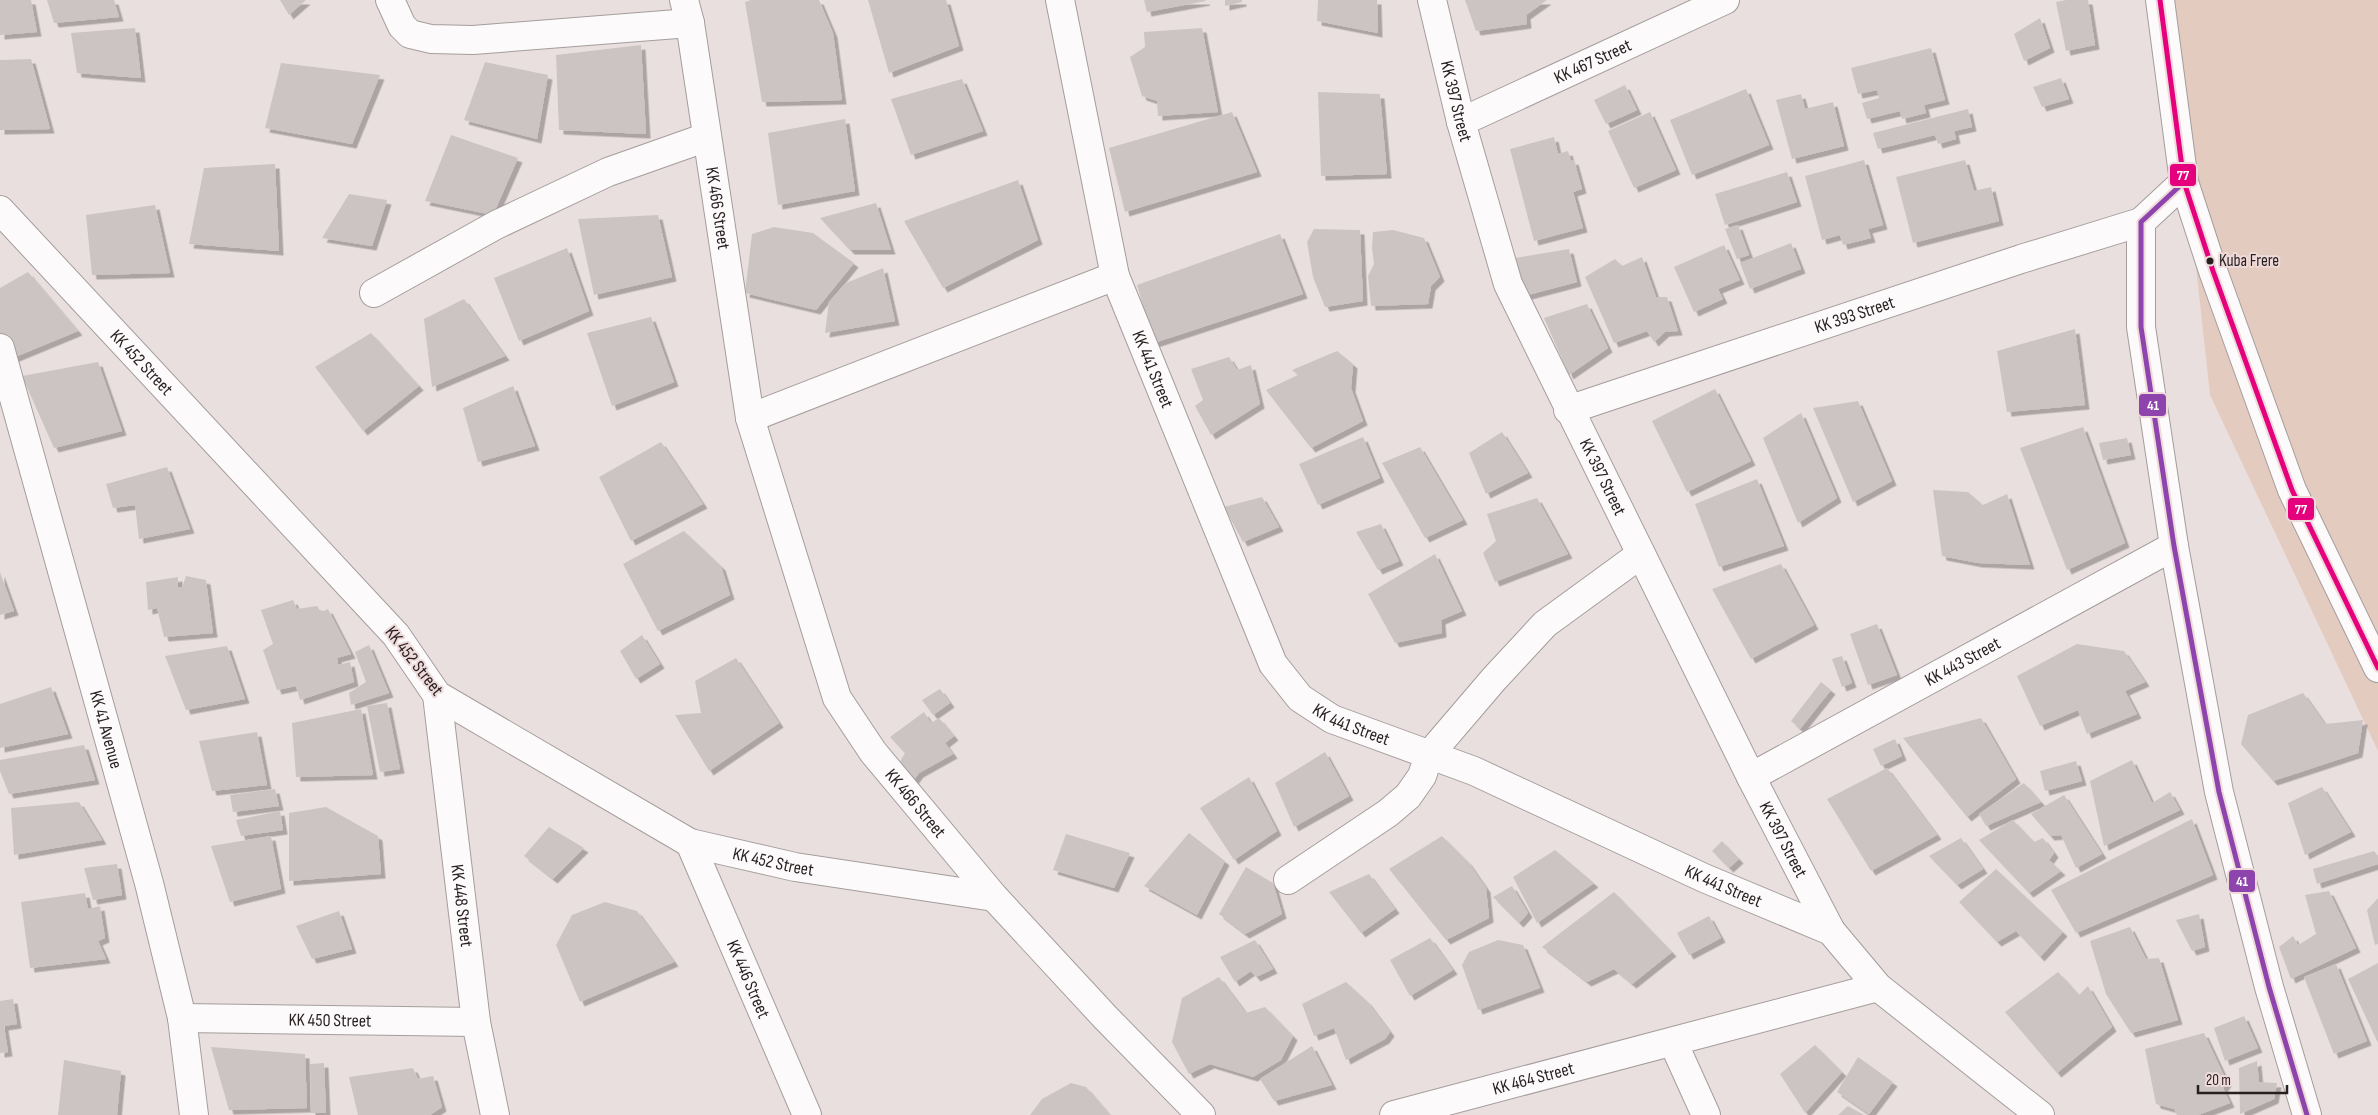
<svg xmlns="http://www.w3.org/2000/svg" width="2378" height="1115" font-family="'Sofia Sans Condensed',sans-serif">
<style>
.green{fill:#e4cbbf}
.building{fill:#ccc4c2;filter:url(#shadow)}
.lines{fill:none;stroke-linecap:round;stroke-linejoin:round}
.minor-casing{stroke:#a59d9d;stroke-width:30}
.secondary-casing{stroke:#a59d9d;stroke-width:30}
.minor{stroke:#fcfafa;stroke-width:28}
.secondary{stroke:#fcfafa;stroke-width:28}
.bus-1-casing{stroke:#efdadb;stroke-width:9}
.bus-2-casing{stroke:#efdadb;stroke-width:9}
.bus-1{stroke:#e5007d;stroke-width:5}
.bus-2{stroke:#8e44ad;stroke-width:5}
.bus-dot{fill:#271f20;stroke:#efdadb;stroke-width:2}
.labels{text-anchor:middle;dominant-baseline:central;stroke-width:4;stroke-linejoin:round;paint-order:stroke}
.bus-label{font-size:17px;fill:#271f20;stroke:#efdadb;text-anchor:start}
.street-label{font-size:18px;fill:#271f20;stroke:#efdadb}
.line-badge{stroke:#efdadb;stroke-width:2}
.badge-label{font-size:14px;text-anchor:middle;font-weight:bold;fill:#fff}
</style>
<defs>
<filter id="shadow"><feDropShadow dx="4.5" dy="4.5" stdDeviation="0" flood-color="#0004"/></filter>
</defs>
<rect width="100%" height="100%" fill="#eadfdf"/>
<path class="green" d="M2167,0H2378V751L2210,395Z"/>
<path class="building" d="M0,0H31L37,32L0,35Z
M47,0H114L119,17L54,23Z
M280,0H306L289,15Z
M751,0H819L833,33L842,100L762,102L745,2Z
M868,0H946L959,46L889,73Z
M1144,0H1205L1206,1L1147,12Z
M1225,0H1242V2L1225,6Z
M1318,0H1377L1378,33L1317,21Z
M1465,0H1547L1526,15L1527,24L1476,31Z
M2066,0H2088L2095,45L2066,51L2056,2Z
M2040,18L2050,48L2024,61L2014,34Z
M135,28L141,78L77,73L71,33Z
M1202,28L1218,112L1158,116L1157,101L1142,96L1130,57L1145,47L1144,32Z
M641,45L646,134L559,130L556,55Z
M1931,48L1945,100L1924,105L1926,113L1902,119L1900,111L1867,119L1862,103L1879,98L1877,90L1858,94L1851,68Z
M31,59L50,129L0,130V60Z
M485,62L548,75L537,139L464,120Z
M281,63L380,75L352,144L265,128Z
M2061,78L2069,99L2042,107L2033,87Z
M962,79L983,131L911,155L891,99Z
M1625,85L1637,110L1606,124L1594,100Z
M1746,89L1769,145L1692,175L1670,120Z
M1318,92L1380,94L1387,174L1321,176Z
M1801,94L1805,109L1833,102L1844,146L1792,159L1776,100Z
M1968,109L1972,127L1954,131L1956,139L1938,144L1935,135L1878,149L1873,133Z
M1232,112L1257,172L1125,212L1109,148Z
M1650,112L1676,170L1634,188L1608,131Z
M845,119L855,191L778,205L768,133Z
M451,135L518,158L493,215L425,201Z
M1554,137L1558,154L1568,151L1571,161L1574,160L1582,189L1573,192L1583,228L1534,241L1510,149Z
M1864,160L1883,225L1868,229L1871,238L1843,245L1840,235L1822,240L1805,176Z
M1965,160L1974,191L1991,187L1999,221L1913,243L1896,177Z
M275,164L279,251L189,244L204,168Z
M1787,172L1797,202L1725,225L1715,194Z
M1018,180L1038,240L943,288L904,221Z
M349,194L387,200L372,246L322,238Z
M876,203L891,250H850L820,218Z
M155,205L170,273L92,275L86,215Z
M658,215L672,277L594,295L578,219Z
M1738,225L1749,255L1737,259L1725,229Z
M774,227L813,233L854,263L816,310L745,293L752,234Z
M1314,229L1360,230L1363,301L1325,307L1313,277L1307,242Z
M1393,230L1424,238L1440,277L1431,286L1428,304L1371,306L1368,276L1374,264L1372,248L1373,232Z
M1280,234L1303,294L1154,343L1137,285Z
M1791,243L1801,269L1750,289L1740,263Z
M1724,245L1740,280L1718,289L1723,299L1694,312L1674,267Z
M567,248L589,311L519,341L494,278Z
M1569,249L1577,282L1524,296L1509,259Z
M1642,257L1656,297H1667L1678,331L1665,332L1654,342L1647,331L1614,343L1585,277L1615,259L1622,266Z
M883,268L895,321L825,333L829,302L846,283Z
M28,272L78,331L8,360L0,342V288Z
M464,299L505,356L432,387L424,319Z
M1587,304L1608,348L1569,375L1544,318Z
M651,317L674,382L612,406L587,333Z
M2075,329L2085,405L2007,412L1997,351Z
M371,333L419,386L363,431L315,367Z
M1337,351L1353,364L1351,388L1363,421L1311,448L1266,390L1298,375L1292,370Z
M1229,357L1237,370L1251,365L1260,404L1211,435L1195,406L1203,400L1191,369Z
M98,362L122,431L54,448L22,376Z
M513,386L535,446L478,462L463,408Z
M1715,389L1751,461L1687,492L1652,421Z
M1858,401L1892,481L1853,502L1813,408Z
M1801,413L1837,498L1798,523L1763,438Z
M2083,427L2125,543L2067,570L2020,448Z
M1502,432L1528,473L1486,494L1469,453Z
M1363,437L1380,478L1318,505L1299,464Z
M2127,438L2131,455L2103,460L2099,443Z
M661,442L703,504L631,541L599,477Z
M1420,447L1463,520L1425,538L1382,463Z
M167,467L190,529L139,539L135,505L113,508L106,484Z
M1757,479L1784,546L1719,567L1695,504Z
M1933,490L1968,492L1983,505L2007,494L2030,565L1978,563L1942,556Z
M1262,497L1279,527L1243,542L1224,507Z
M1537,498L1568,554L1495,582L1483,553L1496,541L1487,514Z
M1381,524L1399,561L1378,570L1356,532Z
M684,531L721,566L730,595L658,631L623,564Z
M1435,554L1462,611L1441,620L1442,633L1395,643L1368,594Z
M1781,564L1814,625L1751,659L1712,589Z
M0,572L14,611L0,615Z
M186,576L206,580L213,633L164,637L157,608L148,610L146,582L178,577V587L182,588Z
M293,600L297,609L317,606L321,612L328,609L351,654L337,658L338,665L350,662L354,682L300,700L296,686L277,690L263,650L273,644L261,610Z
M1877,624L1897,675L1868,685L1850,634Z
M642,635L660,664L636,679L620,651Z
M2077,644L2124,651L2145,682L2125,691L2137,714L2087,734L2078,710L2040,726L2017,676Z
M369,645L389,693L351,705L349,693L366,682L355,652Z
M227,646L245,699L186,710L165,656Z
M1842,656L1852,683L1842,687L1832,659Z
M736,658L779,723L709,771L675,715L701,713L695,681Z
M1821,682L1831,690L1800,729L1791,721Z
M51,687L68,734L0,748V704Z
M940,689L950,703L933,715L922,700Z
M2303,693L2325,724L2363,720L2358,753L2273,781L2241,744L2248,715Z
M387,703L400,769L380,772L367,706Z
M361,709L373,775L296,777L292,723Z
M924,712L931,723L939,718L954,736L945,743L953,754L919,773L913,781L898,765L905,753L890,737Z
M1981,718L2016,779L1967,817L1903,738Z
M257,732L267,785L212,791L199,741Z
M1895,739L1902,756L1881,766L1873,749Z
M84,745L95,780L9,794L0,771V760Z
M1325,752L1349,796L1294,827L1275,783Z
M2132,760L2152,803L2170,792L2180,810L2104,846L2090,781Z
M2076,761L2082,781L2045,791L2040,771Z
M1887,768L1937,835L1871,871L1827,799Z
M1249,777L1277,831L1234,860L1200,808Z
M2024,783L2041,802L1986,826L1979,814Z
M2322,787L2351,832L2305,855L2288,803Z
M275,789L279,806L233,812L230,795Z
M2064,795L2102,854L2076,868L2061,835L2050,836L2031,814Z
M79,802L102,840L14,855L11,808Z
M326,807L378,836L381,874L289,881V813Z
M280,811L283,830L241,836L236,820Z
M2192,819L2213,875L2076,933L2051,890Z
M2013,820L2034,842L2043,838L2054,853L2049,860L2061,871L2029,893L1979,840Z
M549,827L584,848L553,879L524,856Z
M1189,833L1225,861L1197,915L1144,886Z
M1066,834L1130,853L1114,888L1053,870Z
M271,836L281,889L230,902L211,846Z
M1442,836L1468,862L1486,888L1489,918L1446,940L1389,869Z
M1961,838L1983,869L1957,885L1929,856Z
M1722,841L1739,859L1729,868L1712,851Z
M1555,850L1594,883L1537,923L1513,877Z
M2374,851L2378,856V864L2317,884L2313,869Z
M117,864L122,895L93,900L84,868Z
M1246,867L1273,883L1282,914L1245,934L1219,914Z
M1996,869L2063,932L2040,957L2016,931L1997,942L1959,902Z
M1369,874L1395,909L1361,933L1329,892Z
M1512,886L1528,913L1519,923L1493,897Z
M2329,891L2356,948L2291,979L2279,947L2293,936L2298,945L2316,934L2305,895Z
M1614,892L1672,952L1632,984L1614,969L1587,982L1542,947Z
M85,893L88,909L100,906L105,938L98,941L106,959L30,968L21,902Z
M2378,898V944L2375,945L2367,910Z
M605,902L637,911L674,962L580,1002L556,945L572,915Z
M339,911L352,949L312,959L296,926Z
M2199,914L2205,947L2192,951L2176,920Z
M1709,916L1721,938L1689,955L1677,933Z
M2130,927L2146,959L2159,958L2178,1020L2131,1033L2106,994L2090,941Z
M1430,938L1453,970L1410,996L1390,960Z
M1255,940L1273,969L1256,977L1251,971L1235,982L1220,957Z
M1498,940L1523,945L1540,988L1478,1010L1462,965L1469,952Z
M2378,963V1043L2348,979Z
M2336,964L2367,1041L2334,1054L2304,977Z
M2058,972L2079,995L2088,986L2112,1027L2057,1073L2005,1012Z
M1219,977L1246,1013L1265,1007L1293,1036L1281,1060L1253,1077L1210,1064L1189,1074L1172,1042L1182,998Z
M1346,982L1367,1001L1390,1032L1385,1039L1346,1060L1334,1028L1314,1036L1302,1004Z
M13,999L17,1024L4,1026L8,1052L0,1053V1001Z
M2244,1016L2258,1048L2225,1061L2214,1028Z
M2204,1033L2227,1082L2223,1088L2230,1103L2198,1115H2177L2174,1109L2156,1104L2145,1049Z
M1815,1045L1842,1072L1805,1113L1780,1074Z
M1312,1046L1332,1085L1274,1101L1260,1079Z
M211,1047L305,1054L307,1108L229,1110Z
M1858,1057L1893,1082L1869,1114L1837,1092Z
M64,1060L121,1071L117,1115H58Z
M2257,1061L2259,1082L2277,1083L2274,1099L2240,1114L2239,1068Z
M324,1063L326,1113H311L310,1064Z
M413,1068L418,1079L433,1076L442,1107L430,1115H358L349,1077Z
M1071,1083L1086,1087L1110,1115H1030L1042,1099Z
M1848,1106L1864,1115H1838Z"/>
<g class="lines">
<g class="minor-casing">
<g id="minor">
<path d="M390,0L402,26L410,34L431,39L473,40L690,23"/>
<path id="s1" d="M684,0L690,23L750,418L837,698L873,752L994,897L1105,1017L1201,1115"/>
<path id="s2" d="M1060,0L1115,276L1273,664L1300,698L1332,719L1474,771L1704,878L1831,931L1878,987L2040,1115"/>
<path id="s3" d="M1432,0L1461,122L1508,284L1751,777L1831,931"/>
<path id="s4" d="M1461,122L1725,0"/>
<path id="s5" d="M0,210L396,635L437,695L690,843L795,867L994,897"/>
<path d="M374,293L496,225L608,172L707,137"/>
<path id="s6" d="M0,348L149,883L182,1018L194,1115"/>
<path id="s7" d="M1568,410L2021,259L2141,222"/>
<path d="M750,418L1115,276"/>
<path id="s8" d="M437,695L476,1022L495,1115"/>
<path id="s9" d="M1751,777L2174,546"/>
<path id="s10" d="M690,843L807,1115"/>
<path d="M1288,880L1388,813L1408,796L1422,776L1429,755L1494,679L1545,624L1641,554"/>
<path id="s11" d="M182,1018L476,1022"/>
<path d="M1673,1042L1706,1115"/>
<path id="s12" d="M1394,1115L1878,987"/>
</g>
</g>
<g class="secondary-casing">
<path id="secondary" d="M2160,0L2184,182L2213,271L2292,490L2378,668
M2184,182L2141,222V327L2174,546L2219,792L2269,987L2307,1115"/>
</g>
<use href="#minor" class="minor"/>
<use href="#secondary" class="secondary"/>
<g class="bus-1-casing">
<path id="bus-1" d="M2160,0L2184,182L2213,271L2292,490L2378,668"/>
</g>
<g class="bus-2-casing">
<path id="bus-2" d="M2184,182L2141,222V327L2174,546L2219,792L2269,987L2307,1115"/>
</g>
<use href="#bus-1" class="bus-1"/>
<use href="#bus-2" class="bus-2"/>
</g>
<circle class="bus-dot" cx="2210" cy="261" r="4.5"/>
<g class="labels">
<g class="bus-label">
<text x="2219" y="261">Kuba Frere</text>
</g>
<g class="street-label">
<text stroke="none"><textPath href="#s4" startOffset="145">KK 467 Street</textPath></text>
<text stroke="none"><textPath href="#s3" startOffset="104">KK 397 Street</textPath></text>
<text stroke="none"><textPath href="#s1" startOffset="211">KK 466 Street</textPath></text>
<text stroke="none"><textPath href="#s7" startOffset="302">KK 393 Street</textPath></text>
<text stroke="none"><textPath href="#s5" startOffset="208">KK 452 Street</textPath></text>
<text stroke="none"><textPath href="#s2" startOffset="382">KK 441 Street</textPath></text>
<text stroke="none"><textPath href="#s3" startOffset="509">KK 397 Street</textPath></text>
<text transform="translate(414 661) rotate(52)">KK 452 Street</text>
<text stroke="none"><textPath href="#s9" startOffset="241">KK 443 Street</textPath></text>
<text stroke="none"><textPath href="#s2" startOffset="802">KK 441 Street</textPath></text>
<text stroke="none"><textPath href="#s6" startOffset="396">KK 41 Avenue</textPath></text>
<text stroke="none"><textPath href="#s1" startOffset="848">KK 466 Street</textPath></text>
<text stroke="none"><textPath href="#s3" startOffset="914">KK 397 Street</textPath></text>
<text stroke="none"><textPath href="#s5" startOffset="1032">KK 452 Street</textPath></text>
<text stroke="none"><textPath href="#s2" startOffset="1208">KK 441 Street</textPath></text>
<text stroke="none"><textPath href="#s8" startOffset="212">KK 448 Street</textPath></text>
<text stroke="none"><textPath href="#s10" startOffset="148">KK 446 Street</textPath></text>
<text stroke="none"><textPath href="#s11" startOffset="148">KK 450 Street</textPath></text>
<text stroke="none"><textPath href="#s12" startOffset="144">KK 464 Street</textPath></text>
</g>
</g>
<g class="line-badge">
<rect x="2169" y="163" width="28" height="24" rx="5" fill="#e5007d"/>
<rect x="2138" y="393" width="29" height="24" rx="5" fill="#8e44ad"/>
<rect x="2287" y="497" width="28" height="24" rx="5" fill="#e5007d"/>
<rect x="2228" y="869" width="28" height="24" rx="5" fill="#8e44ad"/>
</g>
<g class="badge-label">
<text x="2183" y="180">77</text>
<text x="2153" y="410">41</text>
<text x="2301" y="514">77</text>
<text x="2242" y="886">41</text>
</g>
<path d="M2198 1085v8h89v-8" fill="none" stroke="#271f20" stroke-width="2.5"/>
<text x="2206" y="1085" font-size="15" fill="#271f20" stroke="#efdadb" stroke-width="4" paint-order="stroke">20 m</text>
</svg>
